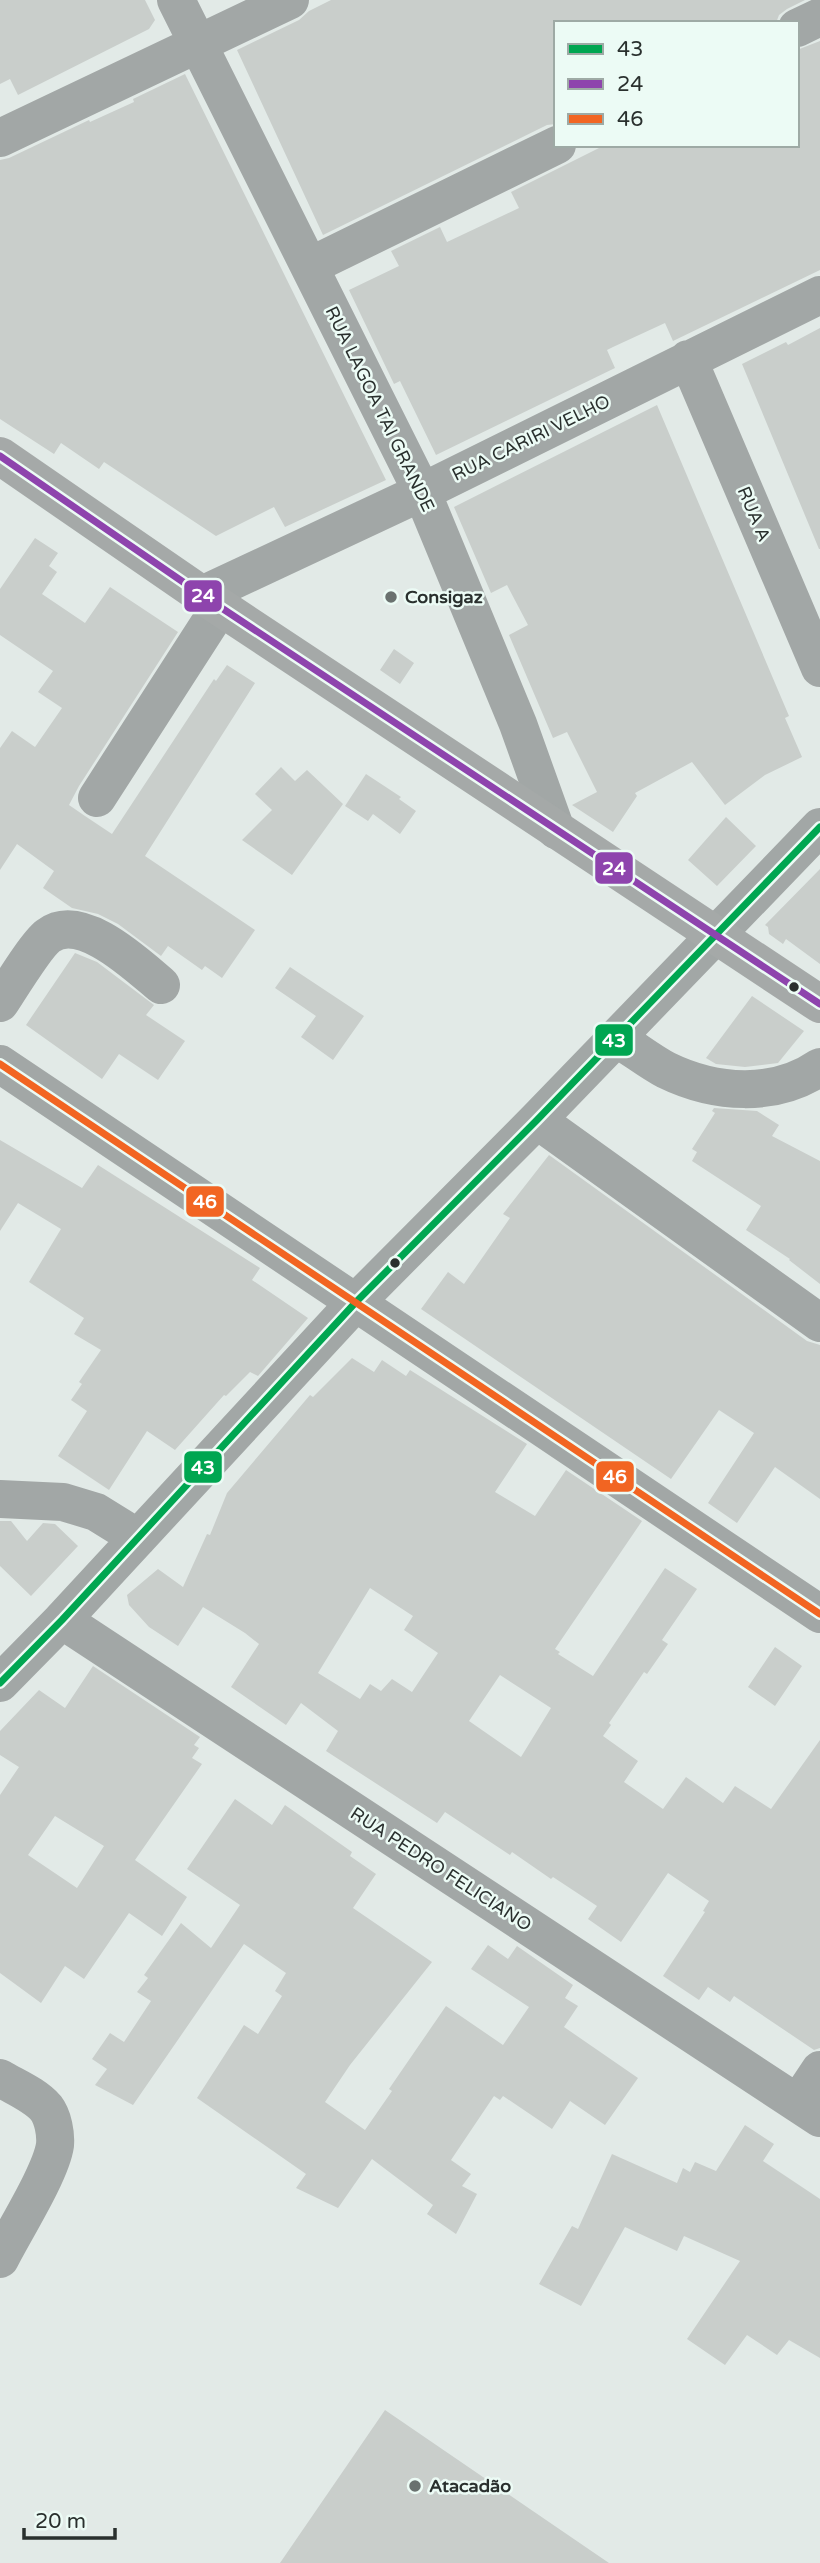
<svg xmlns="http://www.w3.org/2000/svg" width="820" height="2563" font-family="'Varela Round',sans-serif">
<style>
.building{fill:#c9cecb;fill-rule:evenodd}
.lines{fill:none;stroke-linecap:round;stroke-linejoin:round}
.minor{stroke:#a2a7a6;stroke-width:38}
.major{stroke:#a5a9a8;stroke-width:38}
.bus-1-casing{stroke:#ecfbf5;stroke-width:12}
.bus-2-casing{stroke:#ecfbf5;stroke-width:12}
.bus-3-casing{stroke:#ecfbf5;stroke-width:12}
.bus-1{stroke:#00a651;stroke-width:7}
.bus-2{stroke:#8e44ad;stroke-width:7}
.bus-3{stroke:#f26522;stroke-width:7}
.poi-dot{fill:#6a716f;stroke:#ecfbf5;stroke-width:2.5}
.bus-dot{fill:#2a302e;stroke:#ecfbf5;stroke-width:2.5}
.labels{text-anchor:middle;dominant-baseline:central;stroke-width:5;stroke-linejoin:round;paint-order:stroke}
.street-label{font-size:18px;fill:#2a302e;stroke:#ecfbf5}
.poi-label{font-size:18px;font-weight:bold;fill:#2a302e;stroke:#ecfbf5;text-anchor:start}
.line-badge{stroke:#ecfbf5;stroke-width:2.5}
.badge-label{font-size:19px;text-anchor:middle;font-weight:bold;fill:#fff}
</style>
<rect width="100%" height="100%" fill="#e2eae7"/>
<path class="building" d="M0,0H145L155,20L149,29L18,95L10,79L0,84Z
M331,0H805L787,9L779,15L776,23H556V124L547,125L323,235L237,50L299,20L309,11Z
M820,41V270L673,341L665,323L613,347L607,350L615,368L436,455L400,381L394,384L349,290L399,266L391,251L440,227L447,242L519,208L511,192L605,145H797V50Z
M185,74L386,480L285,527L274,507L216,536L104,462L99,469L61,443L54,454L0,419V160L9,158L89,120L90,122L134,102L133,99Z
M820,328V549H819L742,364L786,342L788,345Z
M657,405L789,716L785,718L802,757L765,775L725,805L692,762L635,793L637,796L613,832L572,805L597,792L567,732L553,738L509,635L528,625L507,585L491,593L454,507Z
M35,538L58,553L49,566L57,572L42,594L85,623L110,587L178,632L79,786L69,805L85,816L112,834L214,679L216,681L227,665L255,683L145,856L255,930L222,978L205,966L202,970L168,946L161,956L118,924L98,914L72,908L43,888L54,871L17,844L0,870V748L12,731L35,747L62,708L38,692L53,671L0,635V589Z
M394,649L414,663L400,684L380,670Z
M281,767L295,781L307,770L343,804L292,875L242,840L272,810L255,794Z
M366,774L401,797L399,799L416,811L400,834L373,814L368,821L345,806Z
M726,817L756,846L717,886L688,860Z
M820,869V964L786,939L783,944L769,934L768,927L765,925Z
M75,953L97,962L154,1005L146,1015L185,1041L158,1080L119,1054L102,1079L26,1025Z
M290,967L364,1016L333,1060L301,1037L316,1016L275,988Z
M752,996L804,1031L778,1063L745,1067L716,1064L706,1058Z
M714,1108L757,1111L779,1125L772,1136L820,1161V1284L789,1260L790,1259L746,1230L761,1206L692,1161L697,1152L692,1149L715,1113L712,1111Z
M0,1140L82,1188L98,1165L260,1268L252,1280L308,1318L258,1376L250,1372L226,1396L224,1395L175,1450L147,1431L109,1490L58,1456L87,1411L71,1400L82,1384L79,1382L101,1350L74,1334L84,1318L29,1282L61,1229L18,1203L0,1231Z
M549,1155L807,1341L820,1345V1499L775,1467L737,1523L708,1503L754,1433L719,1410L671,1479L421,1309L448,1272L464,1284L510,1218L503,1214Z
M352,1358L374,1372L382,1360L406,1376L410,1370L527,1444L495,1492L535,1516L566,1470L642,1521L557,1646L555,1649L560,1652L558,1654L593,1676L665,1568L697,1589L662,1640L668,1644L647,1674L644,1672L609,1723L611,1725L603,1736L638,1761L624,1782L663,1809L686,1777L723,1803L735,1786L771,1809L820,1740V2048L814,2050L734,1996L730,2002L708,1987L699,2000L663,1976L705,1912L703,1911L709,1901L668,1873L621,1942L588,1919L597,1906L553,1877L551,1879L512,1852L510,1855L445,1812L437,1823L326,1751L338,1731L301,1703L286,1725L231,1687L259,1644L245,1633L203,1607L178,1646L149,1627L129,1605L127,1595L158,1569L183,1587L207,1534L210,1535L227,1493L310,1395L313,1397ZM370,1588L413,1616L404,1630L438,1653L412,1692L392,1679L381,1691L370,1684L360,1699L318,1673ZM500,1675L551,1708L521,1757L469,1721Z
M0,1521H11L27,1541L43,1523L55,1524L78,1546L31,1596L0,1566Z
M775,1647L802,1666L775,1706L748,1687Z
M93,1666L200,1737L194,1745L199,1748L192,1758L202,1764L135,1860L187,1897L162,1936L129,1913L84,1979L65,1966L41,2003L0,1973V1795L19,1767L0,1755V1731L39,1690L65,1708ZM55,1816L104,1846L77,1888L28,1855Z
M235,1799L272,1825L285,1805L352,1852L350,1856L376,1874L353,1908L432,1962L350,2065L325,2102L365,2130L392,2091L389,2089L446,2006L503,2045L529,2007L471,1969L488,1945L508,1959L517,1946L573,1985L565,1998L578,2006L564,2027L638,2078L605,2125L570,2101L552,2129L503,2096L500,2100L494,2096L451,2160L471,2174L462,2186L477,2194L456,2234L427,2214L433,2205L372,2159L338,2208L296,2188L306,2174L197,2098L244,2025L258,2034L282,1996L275,1991L286,1973L244,1944L133,2105L95,2085L107,2069L92,2059L110,2033L124,2042L151,2001L137,1992L148,1978L144,1975L181,1923L211,1948L240,1905L187,1869Z
M745,2125L774,2144L763,2161L820,2199V2358L789,2340L777,2355L747,2335L725,2365L687,2339L740,2261L684,2236L677,2251L625,2227L581,2306L539,2284L572,2226L578,2229L612,2154L677,2183L683,2168L690,2172L695,2162L716,2171Z
M385,2410L609,2563H280Z"/>
<g class="lines">
<path class="minor" d="M176,0L422,492L518,724L556,830
M797,28L820,17
M0,138L290,0
M310,266L557,145
M688,359L820,668
M202,595L422,492L820,295
M97,798L220,607
M0,1003C10,988 36,945 48,936C81,911 137,965 161,985
M616,1038C633,1048 649,1061 666,1070C715,1094 775,1098 820,1067
M0,1064L820,1614
M537,1120L820,1323
M0,1499L63,1502L96,1512L138,1538
M62,1620L820,2118
M0,1683L62,1620L356,1302L537,1120L820,827
M0,2078C15,2087 35,2095 46,2108C53,2117 56,2134 55,2145C51,2173 14,2231 0,2259
M798,2103L820,2070"/>
<path class="major" d="M0,456L202,595L820,1004"/>
<g class="bus-1-casing">
<path id="bus-1" d="M0,1683L62,1620L356,1302L537,1120L820,827"/>
</g>
<g class="bus-2-casing">
<path id="bus-2" d="M0,456L202,595L820,1004"/>
</g>
<g class="bus-3-casing">
<path id="bus-3" d="M0,1064L820,1614"/>
</g>
<use href="#bus-1" class="bus-1"/>
<use href="#bus-2" class="bus-2"/>
<use href="#bus-3" class="bus-3"/>
</g>
<g class="poi-dot">
<circle cx="391" cy="597" r="7"/>
<circle cx="415" cy="2486" r="7"/>
</g>
<g class="bus-dot">
<circle cx="794" cy="987" r="6"/>
<circle cx="395" cy="1263" r="6"/>
</g>
<g class="labels">
<g class="street-label">
<text transform="translate(380 409) rotate(64)">RUA LAGOA TAI GRANDE</text>
<text transform="translate(531 438) rotate(-26)">RUA CARIRI VELHO</text>
<text transform="translate(754 514) rotate(67)">RUA A</text>
<text transform="translate(441 1869) rotate(33)">RUA PEDRO FELICIANO</text>
</g>
<g class="poi-label">
<text x="405" y="597">Consigaz</text>
<text x="429" y="2486">Atacadão</text>
</g>
</g>
<g class="line-badge">
<rect x="183" y="579" width="40" height="34" rx="7" fill="#8e44ad"/>
<rect x="594" y="851" width="40" height="34" rx="7" fill="#8e44ad"/>
<rect x="594" y="1023" width="40" height="34" rx="7" fill="#00a651"/>
<rect x="185" y="1185" width="40" height="33" rx="7" fill="#f26522"/>
<rect x="183" y="1450" width="40" height="34" rx="7" fill="#00a651"/>
<rect x="595" y="1460" width="40" height="33" rx="7" fill="#f26522"/>
</g>
<g class="badge-label">
<text x="203" y="602">24</text>
<text x="614" y="875">24</text>
<text x="614" y="1047">43</text>
<text x="205" y="1208">46</text>
<text x="203" y="1474">43</text>
<text x="615" y="1483">46</text>
</g>
<rect x="554" y="21" width="245" height="126" fill="#ecfbf5" stroke="#9eaaa5" stroke-width="2"/>
<rect x="568" y="44" width="35" height="10" fill="#00a651" stroke="#9eaaa5" stroke-width="2"/>
<text x="617" y="56" font-size="21" fill="#2a302e">43</text>
<rect x="568" y="79" width="35" height="10" fill="#8e44ad" stroke="#9eaaa5" stroke-width="2"/>
<text x="617" y="91" font-size="21" fill="#2a302e">24</text>
<rect x="568" y="114" width="35" height="10" fill="#f26522" stroke="#9eaaa5" stroke-width="2"/>
<text x="617" y="126" font-size="21" fill="#2a302e">46</text>
<path d="M24 2528v10h91v-10" fill="none" stroke="#2a302e" stroke-width="3.5"/>
<text x="35" y="2528" font-size="21" fill="#2a302e" stroke="#ecfbf5" stroke-width="5" paint-order="stroke">20 m</text>
</svg>
